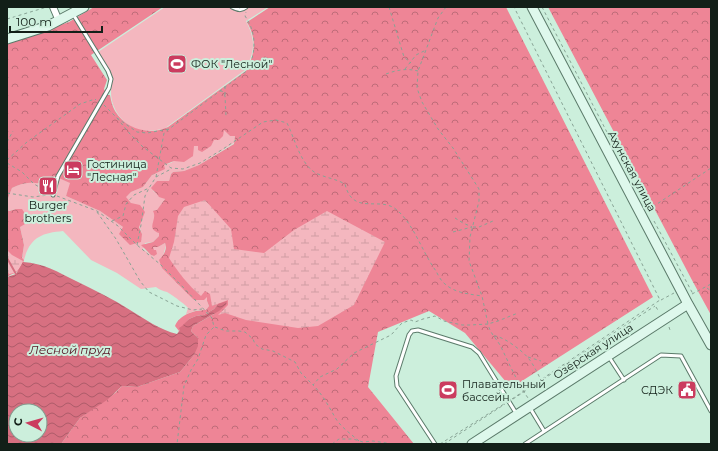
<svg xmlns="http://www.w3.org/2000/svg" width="718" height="451" font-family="Montserrat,sans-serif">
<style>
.grass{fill:#f4b7bf}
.forest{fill:url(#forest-crowns)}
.wetland{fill:url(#wetland-marsh)}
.water{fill:url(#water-waves);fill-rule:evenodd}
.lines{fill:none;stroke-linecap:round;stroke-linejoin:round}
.stream{stroke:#d77081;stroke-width:2}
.lane-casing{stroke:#5b7a6a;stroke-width:5}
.street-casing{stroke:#5b7a6a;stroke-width:8}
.secondary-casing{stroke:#5b7a6a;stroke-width:11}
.path{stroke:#88a395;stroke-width:1;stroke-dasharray:3 3;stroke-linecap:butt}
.lane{stroke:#fff;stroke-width:3}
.street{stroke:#fff;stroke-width:6}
.secondary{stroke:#def8ec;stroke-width:9}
.labels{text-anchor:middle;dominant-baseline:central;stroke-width:4;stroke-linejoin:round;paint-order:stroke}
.poi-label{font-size:11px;fill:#121f18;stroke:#ccefdc;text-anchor:start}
.street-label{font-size:11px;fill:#121f18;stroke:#ccefdc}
.water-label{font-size:12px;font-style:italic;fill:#541323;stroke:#ccefdc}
</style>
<defs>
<pattern id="forest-crowns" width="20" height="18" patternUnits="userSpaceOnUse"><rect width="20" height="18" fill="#ee8596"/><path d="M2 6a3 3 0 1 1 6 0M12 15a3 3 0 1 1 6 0" fill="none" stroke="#bf6c79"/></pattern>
<pattern id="wetland-marsh" width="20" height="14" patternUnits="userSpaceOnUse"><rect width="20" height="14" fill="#f4b7bf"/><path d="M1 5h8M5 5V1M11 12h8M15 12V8" fill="none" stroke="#d09da3"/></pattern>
<pattern id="water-waves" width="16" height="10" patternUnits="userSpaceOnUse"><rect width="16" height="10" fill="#d77081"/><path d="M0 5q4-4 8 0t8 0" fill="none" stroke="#ad5b69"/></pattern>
</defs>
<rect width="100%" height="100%" fill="#ccefdc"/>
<path class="grass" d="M165,7H268L246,21C256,41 255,51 245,70L164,129C155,130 147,132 139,130C123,125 111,109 111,92C111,87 112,82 113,77L98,52Z
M224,129L230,136H235L234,143L199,165L184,171L173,172L171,174L169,181H157L153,191L165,199L155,214L154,230L159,233V236L153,242L145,243L143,249L151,255L154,256L153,247H158L165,243L166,245L163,256L194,300L207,296V301L209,306L206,310H198L186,314L188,308C186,305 171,294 167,292C163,291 160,290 156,287L141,289L117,273L91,260L63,231C42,233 30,237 24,260L22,259L24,245L16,209L8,211L7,210V201L12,188C24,182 34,181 48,186L54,176L71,183L66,196L100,211L123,227L142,234L131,203L125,197L131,192L143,187L152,175L160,171L164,165L171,163L194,146L214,139Z"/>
<path class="forest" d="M94,7H163L91,55L107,80L104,89L107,95H110C111,100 112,106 115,111C126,129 149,136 168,127L247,70C255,52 257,40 247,22L270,7H506L653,297L511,388L465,333L429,311L378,332L368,387L414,444H61L80,418L115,393L122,386L137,387L180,372L194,355L198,338L191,331L193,326L214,314L218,304L214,309L204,315L196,316L189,319L177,334L179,331L175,326C180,314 195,310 206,310L209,306L207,301V297L204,300H194L162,268L159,260C163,256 168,249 165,243L158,247H153L154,250H156L157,254L154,256L151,255L141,245L153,242L159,236V233C145,228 158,220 153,211L157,210L165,199L159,197C157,193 154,192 151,188L157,181H169L171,174L173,172L184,171L199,165L234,144L235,136H230L224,130L223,136L219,140H214L211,146L202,152L198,150V146H194L193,156L184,162L174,161L164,165L165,169L152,175L143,187L131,192L126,197L131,203L140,205L145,212L139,227L142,234L141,242L130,245L119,234L123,227L100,211L66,196L70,183L54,176L53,181L48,186C35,181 24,182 12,188L7,201V43L69,22Z
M548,7H711V315L693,282Z
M16,209H22L26,215L25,224L20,227L24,245L22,258L24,260C20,273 17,271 7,277V210L9,211Z"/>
<path class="wetland" d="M205,200L231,229L234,249L264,253L294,230L327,211L385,242L354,305L318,326L298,328L246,320L225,313L218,315L228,305V300L212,306L210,294L205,291L201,296C188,285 178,272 169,258L174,242L178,216L184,207Z
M7,250L12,255L23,261C20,269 17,273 9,274L7,269Z"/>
<path class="water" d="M23,262C43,263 58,272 76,281C94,290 113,299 130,310C145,319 160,330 177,334L180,330L179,328L182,326L189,319L196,316L204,315L214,309L218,304L227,301L226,305L219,311L193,326L191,331L198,338V346L194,355L180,372L137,387L122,386L107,400L80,418L61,444H7V277L16,274ZM16,411H40V435H16Z"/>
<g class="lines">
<path class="stream" d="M7,258L16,274"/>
<g class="lane-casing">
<path id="lane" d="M232,7C238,10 241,11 246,7
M53,195L58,176L109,88L111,79L108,71L73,14
M609,357L624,380
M530,408L544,431
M435,444L397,386L396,376L409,335L412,331L418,330L472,347L479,353L516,413
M525,444L661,355L681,356L711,411"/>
</g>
<g class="street-casing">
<path id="street" d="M53,7L59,21"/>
</g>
<g class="secondary-casing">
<path id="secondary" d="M532,7L688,304L711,345
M7,39L48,26L84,7
M472,444L688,304"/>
</g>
<path class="path" d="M389,7L404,57L411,63
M446,7L438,18L418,71L417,88L422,102L438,129L453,148L479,189V201L470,237L469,261L482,296L488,324L498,321L518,313
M542,7L637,190
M7,19L47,7
M405,69L416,55L426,50
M386,74C397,70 406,68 418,71
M225,86V95
M220,91H222L225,96L226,116
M104,105L117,118L137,132L147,133L169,129L248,70C256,52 257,33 245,16L246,12
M117,118L130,134L143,147L171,168L183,169L200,163L223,149L263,122L276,120L287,123C295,139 301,167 318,174C327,178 336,179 345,184C353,217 380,195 397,210C415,226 422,252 436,271C438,275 441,281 445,284C455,293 469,294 482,296
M7,142L13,131
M7,160L27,142L80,104L95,99L96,100
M7,163L22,172L34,184L48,192
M156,177L164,133L169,129
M7,193L33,197L48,195
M57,196L97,211L118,226L137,245L161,265L182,286L212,318L214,327L206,335L198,359L191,370L184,386L177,444
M648,210L711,168
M97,212L116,239L140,281L149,292L177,306L193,310L202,309
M112,221L123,216L126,204L134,195L149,188L156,177L171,169
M654,221L693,294
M473,227H479L493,221
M453,232L472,227L463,223L455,218
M137,245L141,225L145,196L149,188
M707,288L711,291
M692,294L711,284
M661,300L674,293
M656,307L659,312
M215,327L226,331H239L245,332L253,339L255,344L262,349L273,351L295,362L301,373L313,385
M669,327L670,330
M494,336C503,336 523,351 529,359C533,364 537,372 540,378
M528,357L541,361
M512,399L660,300L514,7
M513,399L655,306
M359,441C351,434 342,428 336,419C329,407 323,395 313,385L320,377L337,369L354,353L391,335L402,323L411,320L415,322L423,319L435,316L444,321L462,325H470L488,324C490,333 495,337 500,345C509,363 517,382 528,398
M332,444L339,439H353L363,442L373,441L393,444
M440,444L504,404
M444,444L505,404"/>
<use href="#lane" class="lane"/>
<use href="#street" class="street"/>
<use href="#secondary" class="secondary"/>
</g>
<defs>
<g id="stadium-square" transform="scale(1)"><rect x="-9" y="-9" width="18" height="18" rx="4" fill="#cb3c5f" stroke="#ccefdc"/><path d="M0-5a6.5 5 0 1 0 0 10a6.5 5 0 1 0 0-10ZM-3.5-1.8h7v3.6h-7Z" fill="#fff"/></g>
<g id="hotel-square" transform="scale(1)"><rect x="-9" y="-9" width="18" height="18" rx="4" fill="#cb3c5f" stroke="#ccefdc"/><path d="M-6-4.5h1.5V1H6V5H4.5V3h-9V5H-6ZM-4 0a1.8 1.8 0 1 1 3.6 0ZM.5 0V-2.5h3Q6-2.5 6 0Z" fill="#fff"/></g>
<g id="restaurant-square" transform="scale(1)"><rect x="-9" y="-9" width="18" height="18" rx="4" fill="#cb3c5f" stroke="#ccefdc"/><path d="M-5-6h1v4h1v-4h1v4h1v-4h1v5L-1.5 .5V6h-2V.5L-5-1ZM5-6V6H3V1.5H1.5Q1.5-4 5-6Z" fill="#fff"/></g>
<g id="civic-square" transform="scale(1)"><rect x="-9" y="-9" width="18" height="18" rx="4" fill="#cb3c5f" stroke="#ccefdc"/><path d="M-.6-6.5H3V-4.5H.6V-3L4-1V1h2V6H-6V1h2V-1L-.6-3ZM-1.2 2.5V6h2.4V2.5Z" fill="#fff"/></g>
</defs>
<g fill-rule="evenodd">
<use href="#stadium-square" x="177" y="64"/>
<use href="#hotel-square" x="73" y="170"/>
<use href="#restaurant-square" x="48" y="186"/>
<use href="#stadium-square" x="448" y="390"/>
<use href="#civic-square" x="687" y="390"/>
</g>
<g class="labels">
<g class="poi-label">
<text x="191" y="64">ФОК "Лесной"</text>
<text x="87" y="164">Гостиница<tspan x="87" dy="13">"Лесная"</tspan></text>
<text x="48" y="205" text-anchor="middle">Burger<tspan x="48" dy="13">brothers</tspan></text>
<text x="462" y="384">Плавательный<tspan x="462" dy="13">бассейн</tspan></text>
<text x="673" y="390" text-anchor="end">СДЭК</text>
</g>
<g class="street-label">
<text transform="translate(632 171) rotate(62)">Ахунская улица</text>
<text transform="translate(593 351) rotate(-33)">Озёрская улица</text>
</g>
<g class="water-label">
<text x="70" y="349">Лесной пруд</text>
</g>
</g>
<rect width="718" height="451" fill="none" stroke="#121f18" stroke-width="16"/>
<g transform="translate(28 423) rotate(276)"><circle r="19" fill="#ccefdc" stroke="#829c8e"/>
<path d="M0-3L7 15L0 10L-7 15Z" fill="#cb3c5f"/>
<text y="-6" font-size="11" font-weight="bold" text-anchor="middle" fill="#121f18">С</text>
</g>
<path d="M10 26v6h92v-6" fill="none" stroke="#121f18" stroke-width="2"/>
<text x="16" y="26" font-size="12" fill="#121f18" stroke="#ccefdc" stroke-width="3" paint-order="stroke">100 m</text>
</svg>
